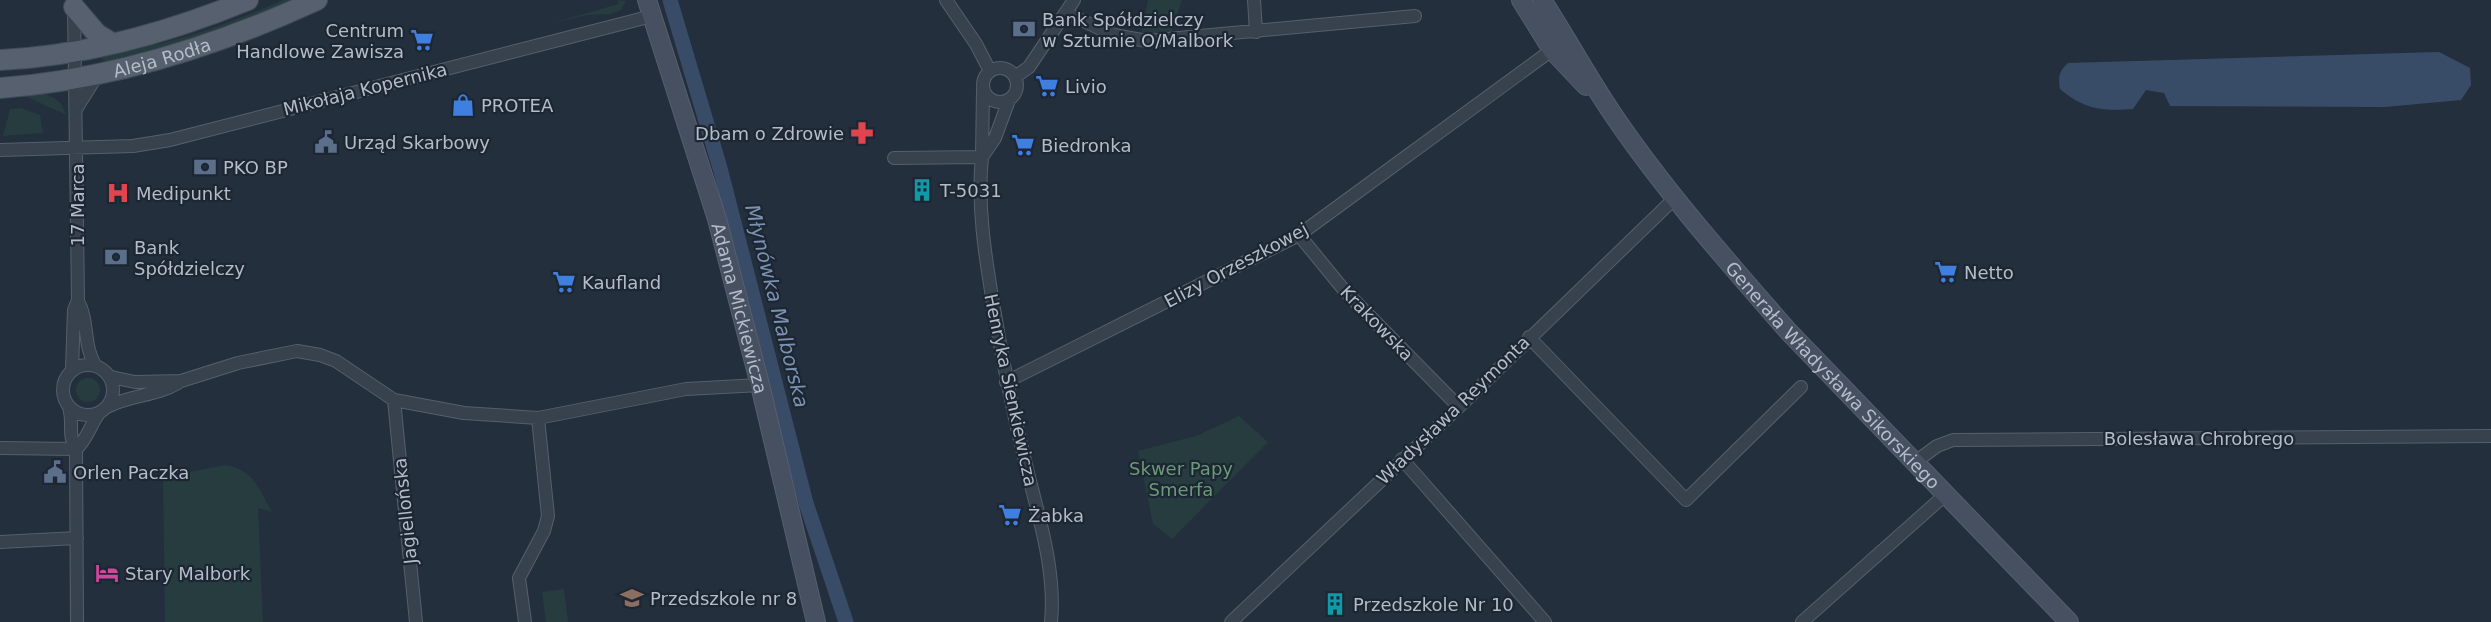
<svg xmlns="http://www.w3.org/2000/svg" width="2491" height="622" font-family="'DejaVu Sans',sans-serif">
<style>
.green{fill:#263c3f}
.water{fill:#394c67}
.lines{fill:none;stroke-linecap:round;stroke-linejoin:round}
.canal{stroke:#394c67;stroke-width:15}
.street-casing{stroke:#565f6c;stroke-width:14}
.secondary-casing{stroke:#565f6c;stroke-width:20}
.primary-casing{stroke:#414a57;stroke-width:22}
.street{stroke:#38414e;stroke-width:12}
.secondary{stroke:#465061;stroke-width:18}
.primary{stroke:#56606e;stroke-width:20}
.labels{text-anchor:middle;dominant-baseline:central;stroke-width:4.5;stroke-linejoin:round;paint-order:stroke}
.poi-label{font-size:18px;fill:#b4bcc9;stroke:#1d2633;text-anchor:start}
.street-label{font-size:18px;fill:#b4bcc9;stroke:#1d2633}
.park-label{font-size:18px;fill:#6b9a76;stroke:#1d2633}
.water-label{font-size:20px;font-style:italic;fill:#7c92b1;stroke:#1d2633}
</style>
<rect width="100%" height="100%" fill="#242f3e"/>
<path class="green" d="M283,0H296C236,25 176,45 113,60L106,61L97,56C160,48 225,26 283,0Z
M618,0L626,1L621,10L611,14L587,15L550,24L618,4Z
M1148,0H1182L1171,32L1141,35Z
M39,92C53,96 63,101 66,115L23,95Z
M21,108L40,115L43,133L3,136L10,109Z
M76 390a12 12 0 1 1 24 0a12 12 0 1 1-24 0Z
M1239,416L1268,442L1172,539L1153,524L1138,451L1196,436Z
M226,465C255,471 258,488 272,512L258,508L263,622H165L163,477Z
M564,589L568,622H546L542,592Z"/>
<path class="water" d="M2439,52L2470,68L2471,85L2461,100L2385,107L2170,106L2164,93L2146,90L2133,109C2102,111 2085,110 2060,89C2058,77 2059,71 2068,63Z"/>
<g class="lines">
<path class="canal" d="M670,0L720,168L806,503L846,622"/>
<g class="street-casing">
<path id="street" d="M946,0L976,44L990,71
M1254,0L1256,32
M1066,13L1114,35L1147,41L1415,16
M983 85a17 17 0 1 1 34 0a17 17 0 1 1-34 0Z
M1015,77L1029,67L1074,0
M983,89L982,157L995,138L1009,100
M76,109L98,74
M0,150L133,146L170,140L652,16
M894,158L982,157C977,205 985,255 993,303C1002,359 1013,413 1027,469C1039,518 1056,571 1051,622
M1299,235L1344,290L1459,407
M78,301C89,321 83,345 95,365
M1529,337L1686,500L1801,387
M63 390a25 25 0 1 1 50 0a25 25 0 1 1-50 0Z
M72,370L74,310L78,300L74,8
M111,377L135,382L181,381L238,363L297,351L320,355L336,361L394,400L464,413L538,418L686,389L760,385
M1006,382L1299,235L1556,47
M394,400L416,622
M69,407C74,424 67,434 76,449L77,622
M107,407C130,395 156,396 178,383
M0,448L76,449
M76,449C88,439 90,424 100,412
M1402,459L1545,622
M1914,463L1937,446L1953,440L2491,436
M0,542L77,538
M525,622L519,578L544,531L548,516L538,418
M1231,622L1459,407L1675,198
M1802,622L1945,495"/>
</g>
<g class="secondary-casing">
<g id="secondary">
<path id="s1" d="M647,0L717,219L760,385L816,622"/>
<path d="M1521,0L1552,50L1586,86"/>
<path id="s2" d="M1542,0C1566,37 1587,76 1612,113C1664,190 1727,261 1788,331L2069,622"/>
</g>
</g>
<g class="primary-casing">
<g id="primary">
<path d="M74,7L97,34L112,43"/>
<path d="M0,60C85,56 170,32 248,0"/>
<path id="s3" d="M0,88C110,80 217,46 317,0"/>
</g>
</g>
<use href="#street" class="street"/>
<use href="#secondary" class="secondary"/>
<use href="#primary" class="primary"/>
</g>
<defs>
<g id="bank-bare" transform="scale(1.8)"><path d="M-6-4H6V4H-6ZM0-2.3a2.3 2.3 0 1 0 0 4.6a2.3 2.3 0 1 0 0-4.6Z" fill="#5c6f8a" stroke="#1d2633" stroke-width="2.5" paint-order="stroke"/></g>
<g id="supermarket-bare" transform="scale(1.8)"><path d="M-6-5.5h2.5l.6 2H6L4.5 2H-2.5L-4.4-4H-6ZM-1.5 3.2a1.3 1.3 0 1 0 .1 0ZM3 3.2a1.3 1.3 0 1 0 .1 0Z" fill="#3f7fe0" stroke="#1d2633" stroke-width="2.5" paint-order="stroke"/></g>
<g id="shop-bare" transform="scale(1.8)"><path d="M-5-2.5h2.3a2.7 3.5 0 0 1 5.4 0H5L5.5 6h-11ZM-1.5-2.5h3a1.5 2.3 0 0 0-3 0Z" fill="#3f7fe0" stroke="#1d2633" stroke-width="2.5" paint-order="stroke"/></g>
<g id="pharmacy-bare" transform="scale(1.8)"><path d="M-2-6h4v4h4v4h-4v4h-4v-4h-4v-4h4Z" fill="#e0444e" stroke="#1d2633" stroke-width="2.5" paint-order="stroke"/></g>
<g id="civic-bare" transform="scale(1.8)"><path d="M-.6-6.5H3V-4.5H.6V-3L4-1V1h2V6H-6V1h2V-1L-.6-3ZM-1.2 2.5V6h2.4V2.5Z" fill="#5c6f8a" stroke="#1d2633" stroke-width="2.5" paint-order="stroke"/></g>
<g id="building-bare" transform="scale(1.8)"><path d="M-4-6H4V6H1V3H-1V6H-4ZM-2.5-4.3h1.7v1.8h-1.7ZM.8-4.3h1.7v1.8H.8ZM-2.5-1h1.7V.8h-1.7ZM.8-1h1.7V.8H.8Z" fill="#0f9aa8" stroke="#1d2633" stroke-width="2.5" paint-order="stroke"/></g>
<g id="hospital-bare" transform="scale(1.8)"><path d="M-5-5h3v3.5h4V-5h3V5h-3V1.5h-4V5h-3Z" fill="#e0444e" stroke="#1d2633" stroke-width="2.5" paint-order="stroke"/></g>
<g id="hotel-bare" transform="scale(1.8)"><path d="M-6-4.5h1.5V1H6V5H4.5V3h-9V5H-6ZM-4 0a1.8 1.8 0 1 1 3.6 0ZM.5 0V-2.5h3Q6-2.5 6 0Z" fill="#d1479c" stroke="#1d2633" stroke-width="2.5" paint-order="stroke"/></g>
<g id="school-bare" transform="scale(1.8)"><path d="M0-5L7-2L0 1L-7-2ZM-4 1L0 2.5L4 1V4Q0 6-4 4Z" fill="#8d6e63" stroke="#1d2633" stroke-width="2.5" paint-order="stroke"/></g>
</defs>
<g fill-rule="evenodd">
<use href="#bank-bare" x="1024" y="29"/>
<use href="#supermarket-bare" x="422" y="40"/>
<use href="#supermarket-bare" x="1047" y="86"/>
<use href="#shop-bare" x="463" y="105"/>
<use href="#pharmacy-bare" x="862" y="133"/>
<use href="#civic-bare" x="326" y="142"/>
<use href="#supermarket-bare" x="1023" y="145"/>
<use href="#bank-bare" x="205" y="167"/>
<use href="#building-bare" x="922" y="190"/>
<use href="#hospital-bare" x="118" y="193"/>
<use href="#bank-bare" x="116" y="257"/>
<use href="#supermarket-bare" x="1946" y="272"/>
<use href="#supermarket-bare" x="564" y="282"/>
<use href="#civic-bare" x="55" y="472"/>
<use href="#supermarket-bare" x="1010" y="515"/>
<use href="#hotel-bare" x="107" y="573"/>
<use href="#school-bare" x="632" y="598"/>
<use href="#building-bare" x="1335" y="604"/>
</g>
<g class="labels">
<g class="poi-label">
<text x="1042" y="19">Bank Spółdzielczy<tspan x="1042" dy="21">w Sztumie O/Malbork</tspan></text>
<text x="404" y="30" text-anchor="end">Centrum<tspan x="404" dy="21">Handlowe Zawisza</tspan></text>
<text x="1065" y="86">Livio</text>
<text x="481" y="105">PROTEA</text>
<text x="844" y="133" text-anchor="end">Dbam o Zdrowie</text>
<text x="344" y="142">Urząd Skarbowy</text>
<text x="1041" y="145">Biedronka</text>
<text x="223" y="167">PKO BP</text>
<text x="940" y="190">T-5031</text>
<text x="136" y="193">Medipunkt</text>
<text x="134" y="247">Bank<tspan x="134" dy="21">Spółdzielczy</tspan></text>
<text x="1964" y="272">Netto</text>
<text x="582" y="282">Kaufland</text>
<text x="73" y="472">Orlen Paczka</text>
<text x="1028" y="515">Żabka</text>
<text x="125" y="573">Stary Malbork</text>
<text x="650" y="598">Przedszkole nr 8</text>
<text x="1353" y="604">Przedszkole Nr 10</text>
</g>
<g class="street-label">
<text stroke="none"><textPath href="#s3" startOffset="165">Aleja Rodła</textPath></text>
<text transform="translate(365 89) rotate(-14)">Mikołaja Kopernika</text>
<text transform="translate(77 205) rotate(-90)">17 Marca</text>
<text transform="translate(1236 265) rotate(-28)">Elizy Orzeszkowej</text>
<text stroke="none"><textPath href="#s1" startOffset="322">Adama Mickiewicza</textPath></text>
<text transform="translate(1377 323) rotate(46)">Krakowska</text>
<text stroke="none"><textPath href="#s2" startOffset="476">Generała Władysława Sikorskiego</textPath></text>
<text transform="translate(1011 390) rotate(78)">Henryka Sienkiewicza</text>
<text transform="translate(1453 410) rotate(-44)">Władysława Reymonta</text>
<text x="2199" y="438">Bolesława Chrobrego</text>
<text transform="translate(405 511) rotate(-96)">Jagiellońska</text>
</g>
<g class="park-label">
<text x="1181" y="468">Skwer Papy<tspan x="1181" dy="21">Smerfa</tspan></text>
</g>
<g class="water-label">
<text transform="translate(777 306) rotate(76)">Młynówka Malborska</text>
</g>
</g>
</svg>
